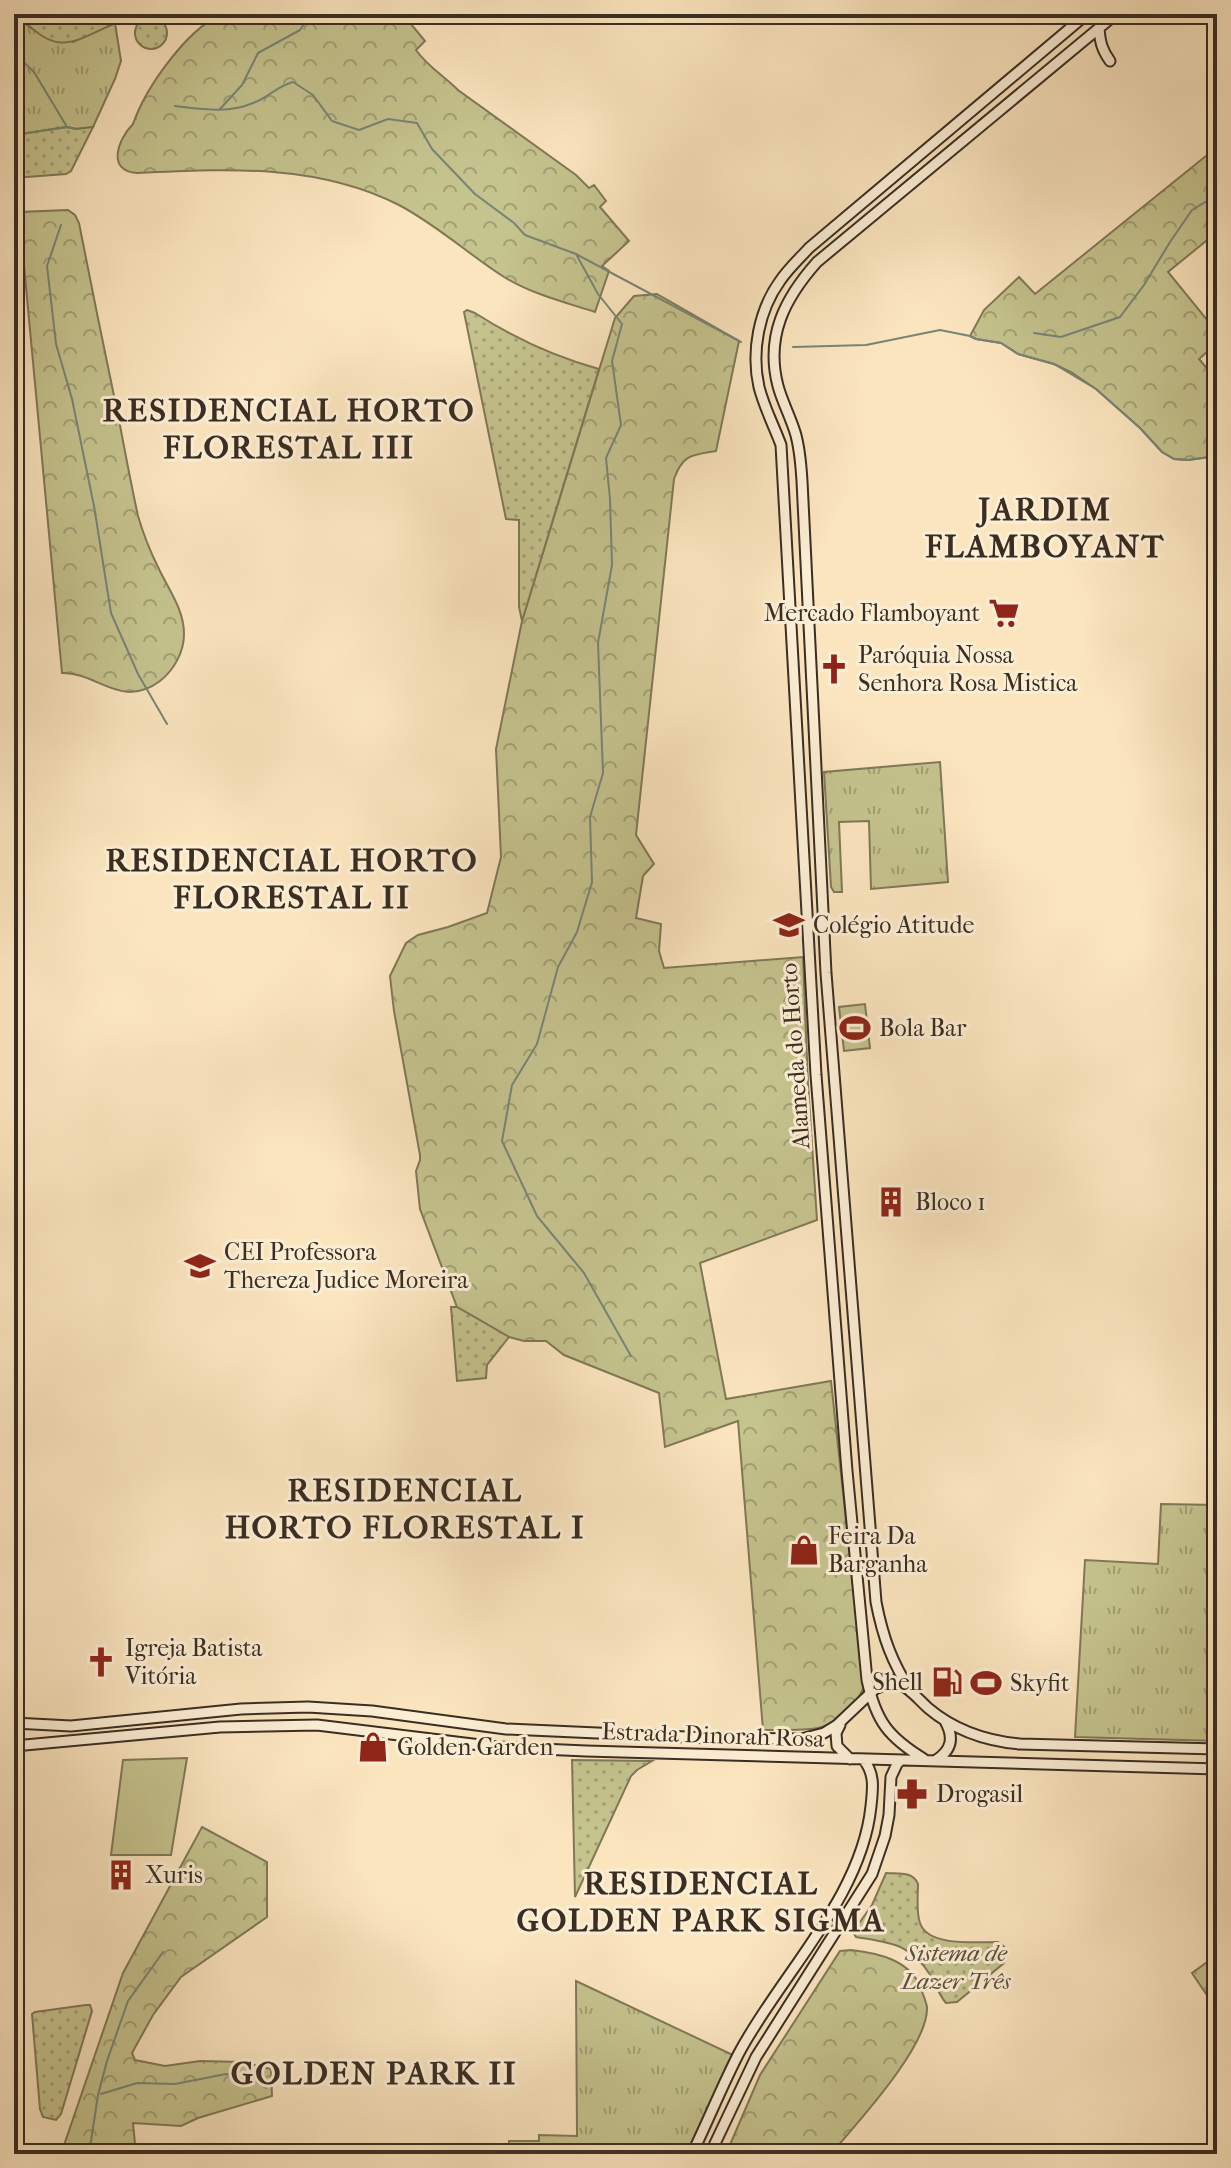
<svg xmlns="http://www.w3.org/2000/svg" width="1231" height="2168" font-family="'IM FELL French Canon',serif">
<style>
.grass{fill:url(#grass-tufts);stroke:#807858;stroke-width:2}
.forest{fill:url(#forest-crowns);stroke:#807858;stroke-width:2}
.park{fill:url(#park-dots);stroke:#807858;stroke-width:2}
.pitch{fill:#c5c38e;stroke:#807858;stroke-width:2}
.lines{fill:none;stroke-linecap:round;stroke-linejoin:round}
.stream{stroke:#778577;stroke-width:2}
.secondary-casing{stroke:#3a2d22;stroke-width:13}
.secondary{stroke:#fceed5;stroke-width:9}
.labels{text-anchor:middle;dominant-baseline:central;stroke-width:6;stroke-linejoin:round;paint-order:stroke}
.poi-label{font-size:24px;fill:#3a2d22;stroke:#fceed5;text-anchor:start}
.street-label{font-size:24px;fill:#3a2d22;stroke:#fceed5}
.park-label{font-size:24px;font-style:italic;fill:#5d523d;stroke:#fceed5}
.district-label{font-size:32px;font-weight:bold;letter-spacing:2px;fill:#3a2d22;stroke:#fceed5}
</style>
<defs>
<pattern id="grass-tufts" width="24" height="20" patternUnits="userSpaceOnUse" patternTransform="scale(2)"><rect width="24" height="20" fill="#c5c38e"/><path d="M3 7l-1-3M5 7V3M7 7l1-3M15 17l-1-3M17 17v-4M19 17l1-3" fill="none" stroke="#a19f74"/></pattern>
<pattern id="forest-crowns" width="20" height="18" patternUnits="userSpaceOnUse" patternTransform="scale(2)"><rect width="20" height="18" fill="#c5c38e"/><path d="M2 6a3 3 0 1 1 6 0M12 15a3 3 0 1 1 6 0" fill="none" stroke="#a19f74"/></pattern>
<pattern id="park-dots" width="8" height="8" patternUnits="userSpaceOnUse" patternTransform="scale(2)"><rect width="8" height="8" fill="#c5c38e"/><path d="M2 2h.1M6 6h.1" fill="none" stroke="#a19f74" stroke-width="1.8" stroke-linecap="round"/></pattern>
</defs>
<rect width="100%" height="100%" fill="#fbe5bf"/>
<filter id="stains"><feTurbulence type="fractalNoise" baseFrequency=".0025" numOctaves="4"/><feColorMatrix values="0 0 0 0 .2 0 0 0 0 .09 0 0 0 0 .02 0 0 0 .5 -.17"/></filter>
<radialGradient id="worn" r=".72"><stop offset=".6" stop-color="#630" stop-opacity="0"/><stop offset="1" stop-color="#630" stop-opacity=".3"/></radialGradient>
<path class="grass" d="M14,14H17L30,28L73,42L115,23L121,61L115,79L93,127L76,129L67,127L14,135Z
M940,762L948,882L871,889L869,821L839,822L842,892H834L831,887L824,772Z
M1161,1504L1217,1505V1741L1075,1737L1085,1560L1158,1564Z
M576,1981L735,2056L690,2154H509V2141H539V2135L577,2136Z"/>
<path class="forest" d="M221,14H421L410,23L425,41L416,50C427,66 444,76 458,90L576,175L589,188L594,185L606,201L600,207L629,241L602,266L609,271L595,312C564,302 532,294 504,277C468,254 437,225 399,205C317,163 226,169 137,173C106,171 118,139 133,124C146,87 185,32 221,14Z
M1217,147V232L1168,272L1217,332V343L1199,359L1210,372L1217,373V456L1188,460L1174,459L1162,452L1140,428L1096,389L1071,372L1054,364L1018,354L1001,343L976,339L970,336L984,310L1019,277L1035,294Z
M68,210L75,215L79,223C92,289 105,354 119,420C125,452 131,484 138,516C143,533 150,551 158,567C168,589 184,609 184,634C184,652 174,670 160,681C121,710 97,672 62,673L19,212Z
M657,294L739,341L716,451C692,455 683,454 674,479L636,835L654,864L643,876L636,918L661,924L659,951L664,968L803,957L808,1084L817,1220L700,1263L726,1399L831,1381L864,1687C841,1737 810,1729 763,1730L738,1421L665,1447L659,1393L564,1355L546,1341H524L509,1337L457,1307L420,1209L416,1171L420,1160V1155L394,1011L390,976L406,943L418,935L448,927L487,913L501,857L496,749L522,621L615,318L634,296Z
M202,1827L267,1862V1917L181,1977L153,2015L132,2053L135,2060L165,2066L200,2061L243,2062L271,2069L272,2096L198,2118L181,2126L133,2123L136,2154H61L123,1973Z
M851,1950C878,1953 911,1960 921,1989C923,1994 926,2002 927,2007C929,2046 856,2124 831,2154H726L760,2075L840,1951Z
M1217,1955V2010L1192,1973Z"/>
<path class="park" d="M17,14H111L115,23C68,45 57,56 17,14Z
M135 33a16 16 0 1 1 32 0a16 16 0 1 1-32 0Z
M67,127L76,129L93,127L71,171L66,174L14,178V135Z
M467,310L475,313C514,338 555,357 599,369L522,621L519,607V520L506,519L464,312Z
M451,1307H457L509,1337L487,1365L486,1378L457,1381Z
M572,1760L652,1761L637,1770L631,1776L575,1897Z
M886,1873C898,1874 913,1871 918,1884C918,1896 916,1912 920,1923C928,1947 976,1942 998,1942C1008,1948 1009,1953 1004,1963L957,2002L946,2003C939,1995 936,1985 931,1976C910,1943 891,1943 856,1937L853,1932L872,1905Z
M86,2005H90L92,2011L61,2114L56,2120L43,2117L40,2109L32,2014L35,2012Z"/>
<path class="pitch" d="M865,1004L870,1048L844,1051L839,1007Z
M187,1758L171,1855H111L123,1760Z"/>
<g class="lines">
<path class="stream" d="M14,53L34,72L67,127
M175,106C201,109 228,114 253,103C270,97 275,87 293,82L313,95L332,121L359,130L388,119L417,123L432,149L475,194L514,223L525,235L576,254L741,342
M220,109L242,85L258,53L300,30L307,19V14
M14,135L67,127L76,129
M61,225L47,266L56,344L72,399L94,506L111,613L138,674L167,724
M576,254L598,294L622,324L612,361L621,425L606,458L610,499L612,565L598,643L603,773L590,817L592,882L577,932L558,967L537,1044L512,1085L502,1141L537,1216L584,1273L631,1356
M1034,333L1061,337L1120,317L1144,285L1170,242L1192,210L1217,195
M793,347L866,345L940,330L970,336L976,339L1001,343L1018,354L1054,364L1096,389L1140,428L1162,452L1174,459L1188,460L1217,456
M101,2094L137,2083L175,2084L226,2074L251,2078L266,2088
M89,2154L98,2095L107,2061L128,2001L163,1952"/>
<g class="secondary-casing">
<path id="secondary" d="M1099,28C1100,42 1102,50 1110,61
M911,1692C892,1662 883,1638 876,1602L826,973L802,481C801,465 800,448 795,432C790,416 782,401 778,386C765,336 785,298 817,262L1116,14
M14,1723L71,1726L241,1709L308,1707L372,1711L506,1729L709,1738L801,1739L824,1733L837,1725L875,1689L893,1681C908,1686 917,1698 928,1708C954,1730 986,1741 1020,1744L1217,1749
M840,1725L836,1733L837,1746L850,1759
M14,1746L220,1727L317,1725L497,1747L586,1751L1217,1769
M924,1759C888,1737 876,1721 867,1680L847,1471L816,1075L781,445C774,426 764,407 759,387C751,351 759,310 780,281C788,269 799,259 809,248L1087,14
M936,1760C952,1750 954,1737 945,1721
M692,2154C708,2121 722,2086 739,2053C781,1974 862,1897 871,1806C873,1788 875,1773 863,1759
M710,2154L756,2057L872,1874L885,1836L889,1815L891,1777L897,1764L901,1760"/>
</g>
<use href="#secondary" class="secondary"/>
</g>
<defs>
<g id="supermarket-bare" transform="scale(2.4)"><path d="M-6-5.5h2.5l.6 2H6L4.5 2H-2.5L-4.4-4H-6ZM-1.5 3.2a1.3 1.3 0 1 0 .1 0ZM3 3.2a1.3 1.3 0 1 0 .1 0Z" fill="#8f2418" stroke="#fceed5" stroke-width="2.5" paint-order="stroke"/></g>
<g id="church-bare" transform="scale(2.4)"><path d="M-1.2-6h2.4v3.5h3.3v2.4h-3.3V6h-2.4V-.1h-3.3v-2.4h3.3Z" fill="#8f2418" stroke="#fceed5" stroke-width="2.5" paint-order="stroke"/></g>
<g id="school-bare" transform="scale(2.4)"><path d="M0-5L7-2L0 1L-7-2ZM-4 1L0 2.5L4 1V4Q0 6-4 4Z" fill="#8f2418" stroke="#fceed5" stroke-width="2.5" paint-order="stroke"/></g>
<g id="stadium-bare" transform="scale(2.4)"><path d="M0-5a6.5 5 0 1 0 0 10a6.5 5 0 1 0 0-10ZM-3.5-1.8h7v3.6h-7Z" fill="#8f2418" stroke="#fceed5" stroke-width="2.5" paint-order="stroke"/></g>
<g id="building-bare" transform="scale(2.4)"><path d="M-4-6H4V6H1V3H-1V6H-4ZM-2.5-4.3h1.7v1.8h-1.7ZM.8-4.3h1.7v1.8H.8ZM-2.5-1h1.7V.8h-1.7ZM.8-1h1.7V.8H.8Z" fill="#8f2418" stroke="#fceed5" stroke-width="2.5" paint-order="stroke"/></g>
<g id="shop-bare" transform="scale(2.4)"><path d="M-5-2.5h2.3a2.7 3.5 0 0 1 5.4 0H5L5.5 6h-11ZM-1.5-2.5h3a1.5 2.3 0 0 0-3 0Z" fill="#8f2418" stroke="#fceed5" stroke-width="2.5" paint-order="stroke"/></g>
<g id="fuel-bare" transform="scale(2.4)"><path d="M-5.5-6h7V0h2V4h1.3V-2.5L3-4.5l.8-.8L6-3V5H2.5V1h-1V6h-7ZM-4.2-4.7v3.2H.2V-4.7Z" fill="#8f2418" stroke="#fceed5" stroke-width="2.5" paint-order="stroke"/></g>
<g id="pharmacy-bare" transform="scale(2.4)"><path d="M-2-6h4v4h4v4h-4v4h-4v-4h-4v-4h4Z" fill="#8f2418" stroke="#fceed5" stroke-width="2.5" paint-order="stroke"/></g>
</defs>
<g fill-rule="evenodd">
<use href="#supermarket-bare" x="1004" y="613"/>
<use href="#church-bare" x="834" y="669"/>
<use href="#school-bare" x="789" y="925"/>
<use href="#stadium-bare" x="855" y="1028"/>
<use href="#building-bare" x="891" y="1202"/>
<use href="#school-bare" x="200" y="1266"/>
<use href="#shop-bare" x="804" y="1550"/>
<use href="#church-bare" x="101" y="1662"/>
<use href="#fuel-bare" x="947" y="1682"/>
<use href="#stadium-bare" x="986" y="1683"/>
<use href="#shop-bare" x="373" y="1747"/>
<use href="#pharmacy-bare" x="912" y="1794"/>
<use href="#building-bare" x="121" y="1875"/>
</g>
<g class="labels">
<g class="poi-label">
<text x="980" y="613" text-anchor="end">Mercado Flamboyant</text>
<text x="858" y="655">Paróquia Nossa<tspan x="858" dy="28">Senhora Rosa Mistica</tspan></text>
<text x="813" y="925">Colégio Atitude</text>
<text x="879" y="1028">Bola Bar</text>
<text x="915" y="1202">Bloco 1</text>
<text x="224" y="1252">CEI Professora<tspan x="224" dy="28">Thereza Judice Moreira</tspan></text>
<text x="828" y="1536">Feira Da<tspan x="828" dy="28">Barganha</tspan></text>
<text x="125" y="1648">Igreja Batista<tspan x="125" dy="28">Vitória</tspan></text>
<text x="923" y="1682" text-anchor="end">Shell</text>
<text x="1010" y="1683">Skyfit</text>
<text x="397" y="1747">Golden Garden</text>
<text x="936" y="1794">Drogasil</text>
<text x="145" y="1875">Xuris</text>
</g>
<g class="street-label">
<text transform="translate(795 1056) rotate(-94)">Alameda do Horto</text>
<text transform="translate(713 1735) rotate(2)">Estrada Dinorah Rosa</text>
</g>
<g class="park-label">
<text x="956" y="1953">Sistema de<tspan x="956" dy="28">Lazer Três</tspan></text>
</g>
<g class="district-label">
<text x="289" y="410">RESIDENCIAL HORTO<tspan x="289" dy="37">FLORESTAL III</tspan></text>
<text x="1045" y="509">JARDIM<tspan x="1045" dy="37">FLAMBOYANT</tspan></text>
<text x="292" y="860">RESIDENCIAL HORTO<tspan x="292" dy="37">FLORESTAL II</tspan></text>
<text x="405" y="1490">RESIDENCIAL<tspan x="405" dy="37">HORTO FLORESTAL I</tspan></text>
<text x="701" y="1883">RESIDENCIAL<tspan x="701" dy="37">GOLDEN PARK SIGMA</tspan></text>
<text x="374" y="2073">GOLDEN PARK II</text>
</g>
</g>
<rect width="1231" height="2168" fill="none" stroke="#fbe5bf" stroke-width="48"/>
<rect x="16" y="16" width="1199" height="2136" fill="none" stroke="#3a2d22" stroke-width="4"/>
<rect x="24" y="24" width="1183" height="2120" fill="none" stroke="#3a2d22" stroke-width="2"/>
<rect width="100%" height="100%" filter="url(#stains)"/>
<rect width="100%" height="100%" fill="url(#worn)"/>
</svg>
